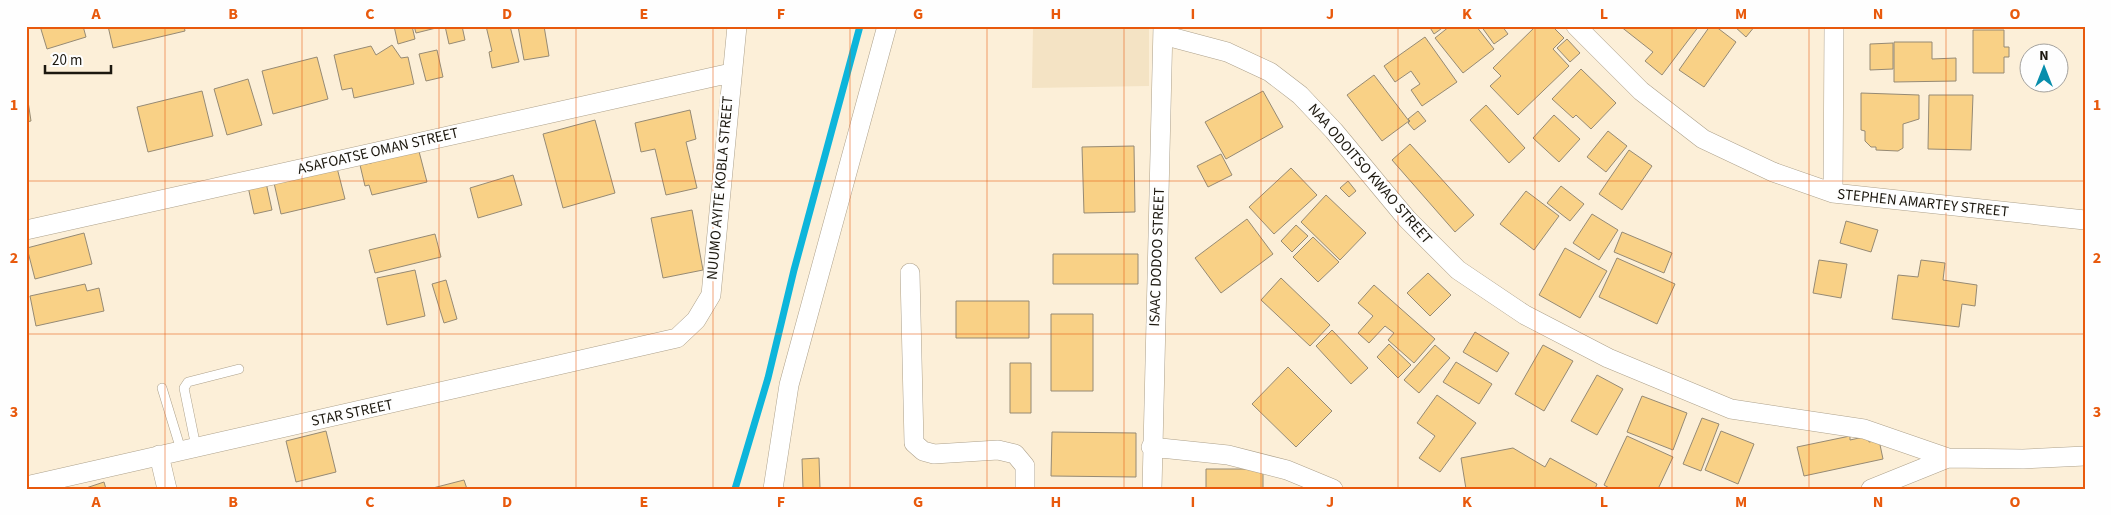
<svg xmlns="http://www.w3.org/2000/svg" width="2111" height="515" font-family="'Source Sans 3',sans-serif">
<style>
.built{fill:#f4e3c4}
.lines{fill:none;stroke-linecap:round;stroke-linejoin:round}
.stream{stroke:#0db5db;stroke-width:7}
.building{fill:#f9d186;stroke:#968a74}
.service-casing{stroke:#ada18b;stroke-width:10}
.minor-casing{stroke:#ada18b;stroke-width:20}
.service{stroke:#fff;stroke-width:9}
.minor{stroke:#fff;stroke-width:19}
.grid{fill:none;stroke:#e8590c;stroke-width:1;stroke-opacity:0.55}
.labels{text-anchor:middle;dominant-baseline:central;stroke-width:5;stroke-linejoin:round;paint-order:stroke}
.street-label{font-size:15px;fill:#1c180f;stroke:#fefefe}
.neatline{fill:none;stroke:#e8590c;stroke-width:2}
.grid-label{font-size:16px;text-anchor:middle;font-weight:bold;fill:#e8590c}
</style>
<rect width="100%" height="100%" fill="#fcefd8"/>
<path class="built" d="M1033,26H1149V86L1032,88Z"/>
<g class="lines">
<path class="stream" d="M735,489L768,378L794,270L860,26"/>
</g>
<path class="building" d="M40,26H83L86,37L47,49Z
M108,26H184L185,31L113,48Z
M394,26H412L415,39L398,44Z
M414,26H444L416,33Z
M445,26H462L465,40L449,44Z
M486,26H510L519,62L492,68L489,52L492,51Z
M518,26H544L549,56L524,60Z
M1429,26H1445L1434,34Z
M1450,26H1476L1494,49L1463,73L1435,38Z
M1481,26H1502L1508,34L1494,44Z
M1536,26H1552L1564,38L1553,49L1569,66L1518,115L1490,86L1501,76L1493,68Z
M1620,26H1699L1662,75L1645,61L1653,52Z
M1710,26H1715L1736,42L1704,87L1679,70Z
M1734,26H1755L1746,37Z
M1973,30H2004V47H2009V57H2004V73H1973Z
M1425,37L1457,82L1422,106L1411,90L1420,84L1411,71L1395,82L1384,66Z
M1567,39L1580,53L1570,62L1557,48Z
M1894,42H1932V59L1956,58V81L1894,82Z
M1893,43V69L1870,70V44Z
M392,45L401,58L408,57L414,84L354,98L352,88L342,90L334,55L371,46L376,55Z
M437,50L443,77L426,81L419,54Z
M317,57L328,99L273,114L262,71Z
M1581,69L1616,103L1591,129L1576,115L1573,118L1552,99Z
M1374,75L1409,121L1382,141L1347,95Z
M248,79L262,125L227,135L214,89Z
M26,88L31,121L26,122Z
M202,91L213,136L148,152L137,107Z
M1263,91L1283,127L1226,159L1205,122Z
M1861,93L1919,95V119L1903,124V148L1898,151L1876,150V147H1871L1865,141V131L1861,130Z
M1929,95H1973L1971,150L1928,149Z
M1486,105L1525,148L1509,163L1470,120Z
M690,110L696,139L686,142L697,188L666,195L655,149L641,152L635,123Z
M1418,111L1426,121L1414,130L1408,123L1410,121L1408,119Z
M1554,115L1580,139L1559,162L1533,138Z
M595,120L615,193L563,208L543,134Z
M1608,131L1627,146L1606,172L1587,157Z
M416,140L427,182L372,195L369,185L365,186L360,165L371,163Z
M1410,144L1474,215L1455,232L1392,160Z
M1134,146L1135,212L1084,213L1082,147Z
M1629,150L1652,166L1622,210L1599,194Z
M1221,154L1232,175L1208,187L1197,166Z
M335,160L345,199L281,214L272,174Z
M1291,168L1317,195L1274,234L1249,207Z
M263,169L272,210L254,214L245,173Z
M513,175L522,205L478,218L470,188Z
M1348,181L1356,191L1349,197L1340,188Z
M1561,186L1584,204L1570,221L1547,203Z
M1526,191L1559,216L1534,250L1500,224Z
M1326,195L1366,233L1340,260L1301,222Z
M692,210L703,270L663,278L651,218Z
M1592,214L1618,230L1599,260L1573,243Z
M1247,219L1273,254L1221,293L1195,258Z
M1846,221L1878,230L1871,252L1840,243Z
M1296,225L1308,236L1292,252L1281,241Z
M1622,232L1672,253L1664,273L1614,252Z
M84,233L92,264L35,279L27,248Z
M435,234L441,257L375,273L369,250Z
M1313,237L1339,262L1318,282L1293,257Z
M1565,248L1607,271L1580,318L1539,295Z
M1053,254H1138V284H1053Z
M1617,258L1675,284L1657,324L1599,297Z
M1819,260L1847,264L1841,298L1813,293Z
M1921,260L1945,263L1943,280L1977,285L1975,306L1962,304L1959,327L1892,319L1898,275L1918,277Z
M415,270L425,316L387,325L377,278Z
M1428,273L1451,295L1430,316L1407,293Z
M1281,278L1330,325L1310,346L1261,300Z
M446,280L457,319L444,323L432,284Z
M85,284L87,291L99,288L104,311L36,326L30,296Z
M1374,285L1435,339L1414,363L1388,340L1394,333L1385,326L1369,343L1358,333L1373,316L1358,303Z
M956,301H1029V338H956Z
M1051,314H1093V391H1051Z
M1332,330L1368,368L1351,384L1316,346Z
M1475,332L1509,353L1497,372L1463,352Z
M1389,344L1411,365L1398,378L1377,357Z
M1435,345L1450,358L1419,393L1404,380Z
M1543,345L1573,361L1544,411L1515,394Z
M1456,362L1492,384L1479,404L1443,382Z
M1010,363H1031V413H1010Z
M1288,367L1332,411L1296,447L1252,404Z
M1597,375L1623,389L1597,435L1571,421Z
M1437,395L1476,423L1440,472L1419,458L1435,436L1417,423Z
M1642,396L1687,413L1673,450L1627,432Z
M1702,418L1719,424L1701,471L1683,464Z
M326,431L336,472L296,482L286,441Z
M1721,431L1754,444L1738,484L1705,470Z
M1052,432L1136,433V477L1051,476Z
M1627,436L1673,457L1658,489H1611L1604,485Z
M1850,436V440L1868,436L1869,442L1879,440L1883,459L1804,476L1797,447Z
M1513,448L1545,467L1550,458L1597,484L1595,489H1466L1461,458Z
M819,458L820,489H803L802,459Z
M1206,469H1263V489H1206Z
M464,480L467,489H429Z
M104,482L106,489H83Z"/>
<g class="lines">
<g class="service-casing">
<path id="service" d="M162,388L181,450
M196,447L184,388L188,382L239,369"/>
</g>
<g class="minor-casing">
<path id="minor" d="M1576,26L1641,91L1703,139L1773,172L1833,193L2085,220
M1163,35L1227,52L1270,72L1300,95L1334,131L1407,219L1458,270L1525,315L1608,358L1731,409L1864,429L1948,458L2023,459L2085,456
M1833,193L1834,26
M26,230L731,73
M910,273L914,443L923,451L934,454L998,450L1015,454L1025,466V489
M1151,447L1228,455L1287,470L1333,489
M159,455L167,489
M26,486L677,338L696,320L711,295L737,26
M773,489L789,385L887,26
M1152,489L1163,26
M1871,489L1948,458"/>
</g>
<use href="#service" class="service"/>
<use href="#minor" class="minor"/>
</g>
<path class="grid" d="M165,26V489M302,26V489M439,26V489M576,26V489M713,26V489M850,26V489M987,26V489M1124,26V489M1261,26V489M1398,26V489M1535,26V489M1672,26V489M1809,26V489M1946,26V489M26,181H2085M26,334H2085"/>
<g class="labels">
<g class="street-label">
<text transform="translate(378 151) rotate(-13)">ASAFOATSE OMAN STREET</text>
<text transform="translate(1370 174) rotate(49)">NAA ODOITSO KWAO STREET</text>
<text transform="translate(720 188) rotate(-85)">NUUMO AYITE KOBLA STREET</text>
<text transform="translate(1923 203) rotate(6)">STEPHEN AMARTEY STREET</text>
<text transform="translate(1157 257) rotate(-88)">ISAAC DODOO STREET</text>
<text transform="translate(352 413) rotate(-12)">STAR STREET</text>
</g>
</g>
<rect width="2111" height="515" fill="none" stroke="#fefefe" stroke-width="55"/>
<g transform="translate(2044 68)"><circle r="24" fill="#fefefe" stroke="#a4a29e"/>
<path d="M0-4L9 19L0 12L-9 19Z" fill="#088eac"/>
<text y="-8" font-size="14" font-weight="bold" text-anchor="middle" fill="#1c180f">N</text>
</g>
<path d="M45 65v8h66v-8" fill="none" stroke="#1c180f" stroke-width="2.5"/>
<text x="52" y="65" font-size="15" fill="#1c180f" stroke="#fefefe" stroke-width="4" paint-order="stroke">20 m</text>
<rect x="28" y="28" width="2056" height="460" class="neatline"/>
<g class="grid-label">
<text x="96" y="19">A</text>
<text x="233" y="19">B</text>
<text x="370" y="19">C</text>
<text x="507" y="19">D</text>
<text x="644" y="19">E</text>
<text x="781" y="19">F</text>
<text x="918" y="19">G</text>
<text x="1056" y="19">H</text>
<text x="1193" y="19">I</text>
<text x="1330" y="19">J</text>
<text x="1467" y="19">K</text>
<text x="1604" y="19">L</text>
<text x="1741" y="19">M</text>
<text x="1878" y="19">N</text>
<text x="2015" y="19">O</text>
<text x="14" y="110">1</text>
<text x="2097" y="110">1</text>
<text x="14" y="263">2</text>
<text x="2097" y="263">2</text>
<text x="14" y="417">3</text>
<text x="2097" y="417">3</text>
<text x="96" y="507">A</text>
<text x="233" y="507">B</text>
<text x="370" y="507">C</text>
<text x="507" y="507">D</text>
<text x="644" y="507">E</text>
<text x="781" y="507">F</text>
<text x="918" y="507">G</text>
<text x="1056" y="507">H</text>
<text x="1193" y="507">I</text>
<text x="1330" y="507">J</text>
<text x="1467" y="507">K</text>
<text x="1604" y="507">L</text>
<text x="1741" y="507">M</text>
<text x="1878" y="507">N</text>
<text x="2015" y="507">O</text>
</g>
</svg>
